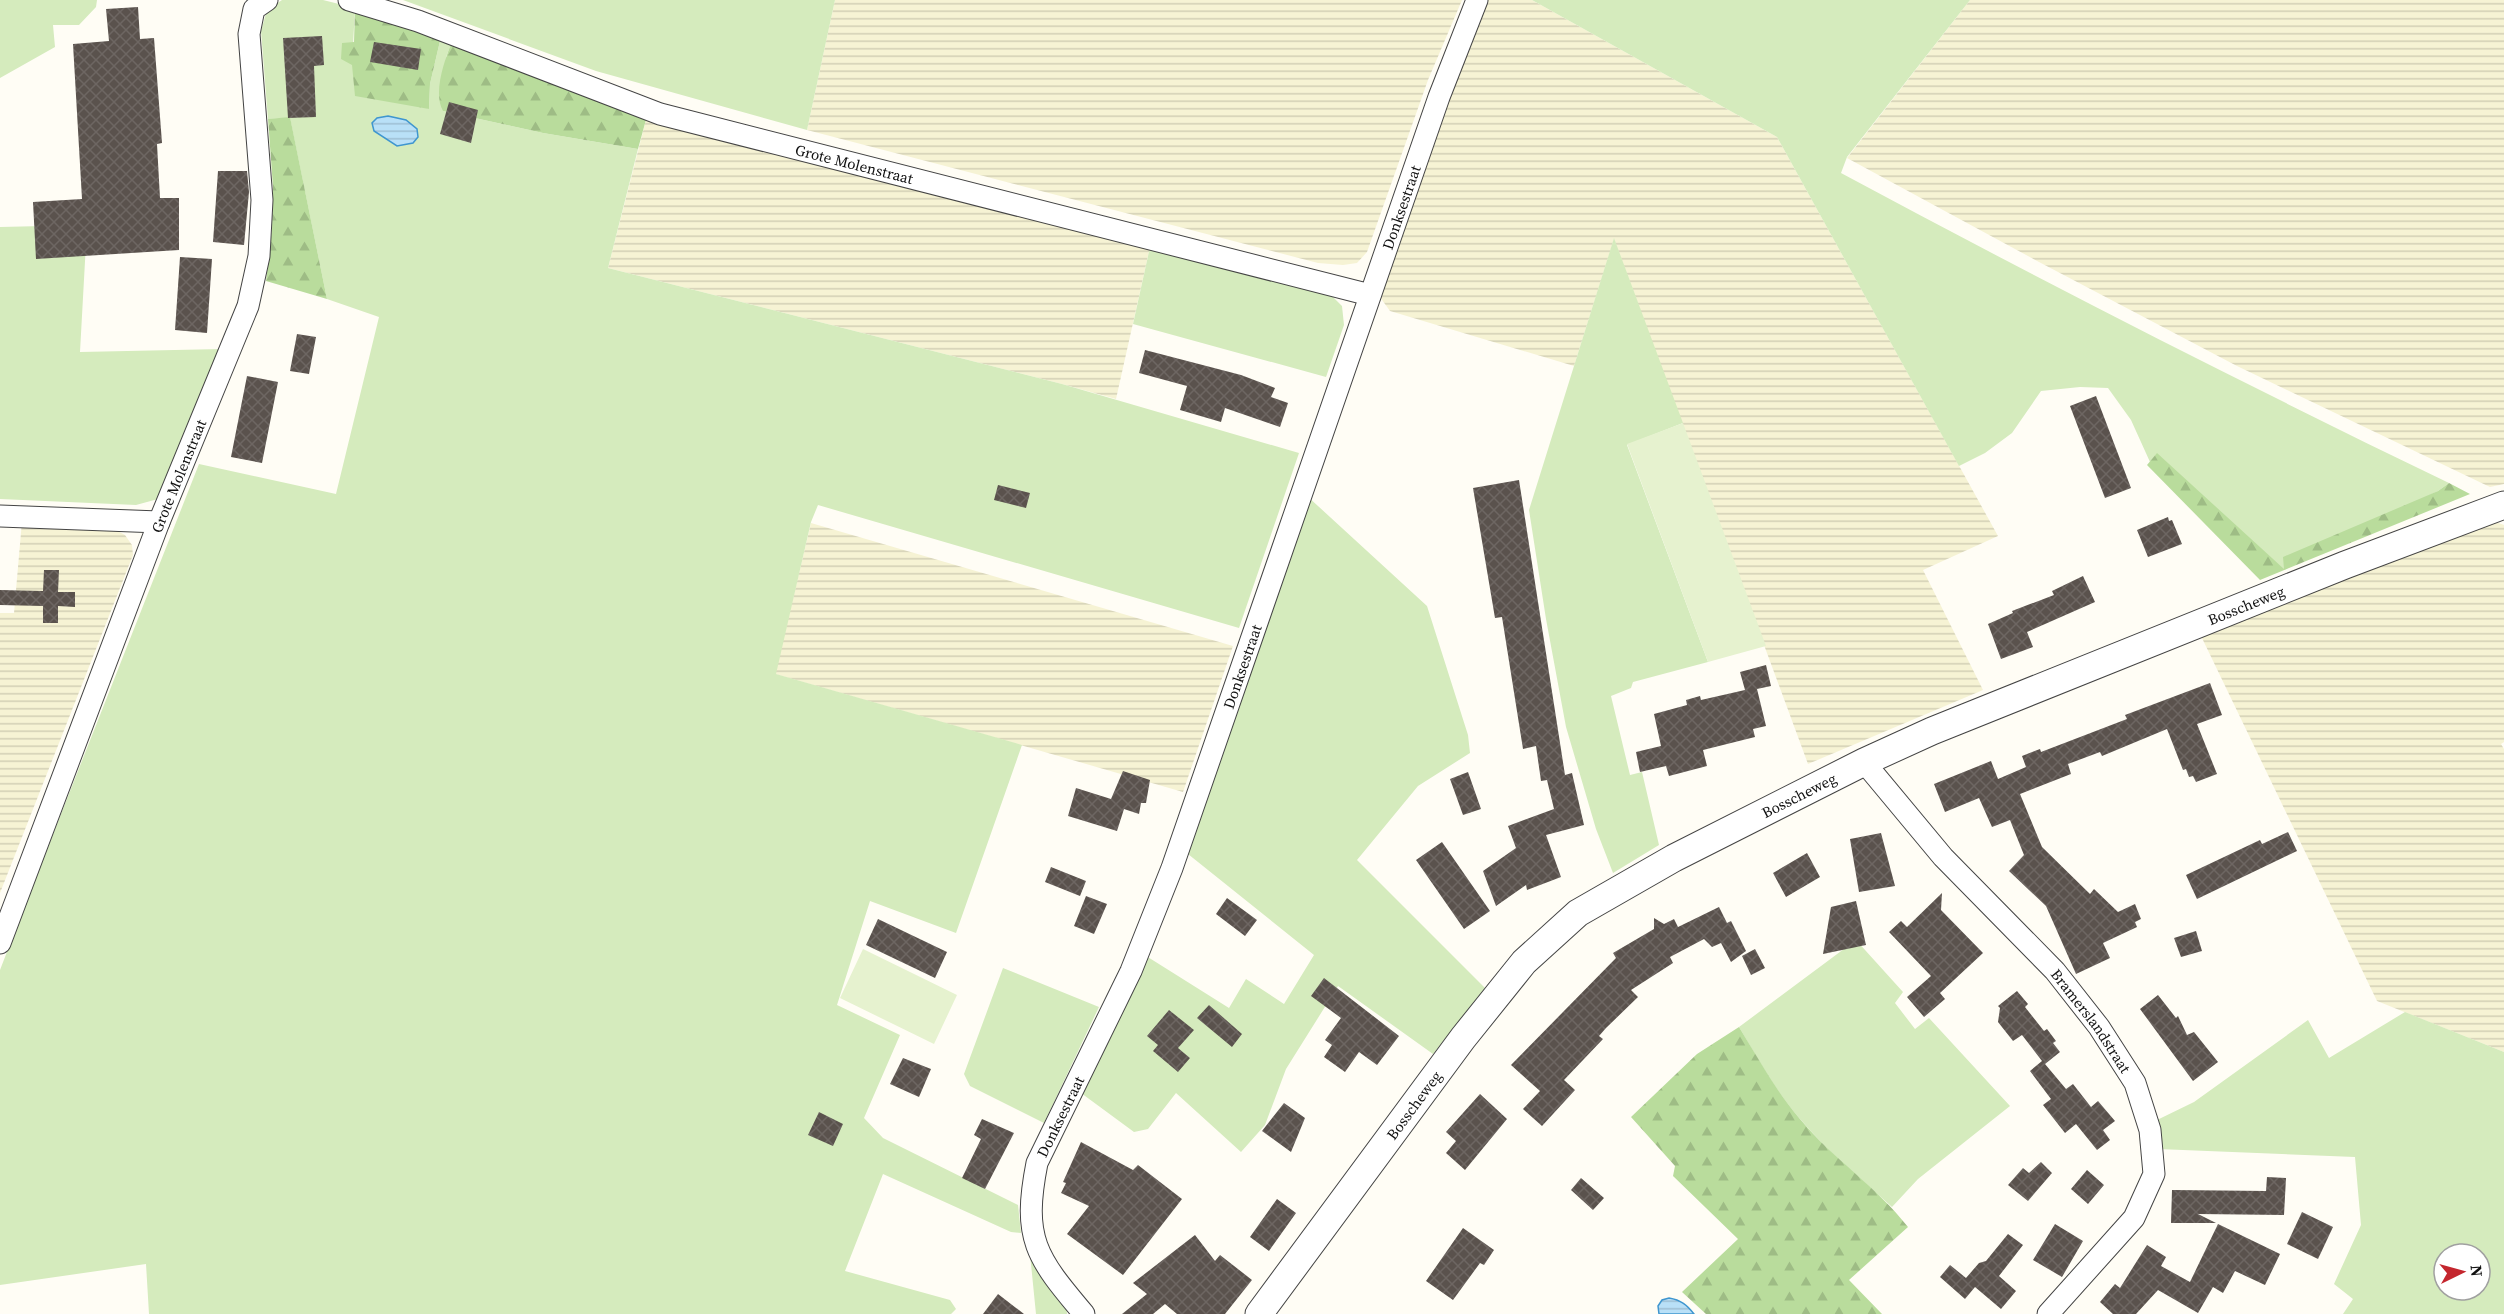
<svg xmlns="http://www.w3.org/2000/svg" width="2504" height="1314" font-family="'Source Serif 4',serif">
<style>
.farmland{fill:url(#farmland-rules)}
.grass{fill:#d5ebbd;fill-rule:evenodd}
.forest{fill:url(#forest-firs)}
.pitch{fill:#e6f2cf}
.water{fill:url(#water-rules);stroke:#3f96cf;stroke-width:1.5}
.building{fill:url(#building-cross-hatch)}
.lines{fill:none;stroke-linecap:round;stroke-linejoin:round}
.minor-casing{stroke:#444;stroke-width:23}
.tertiary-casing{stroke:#444;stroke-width:29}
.minor{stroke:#fff;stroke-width:21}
.tertiary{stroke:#fff;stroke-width:27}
.labels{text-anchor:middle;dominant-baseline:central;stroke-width:6;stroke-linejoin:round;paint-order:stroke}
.street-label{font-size:15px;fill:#111;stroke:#fff}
</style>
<defs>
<pattern id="farmland-rules" width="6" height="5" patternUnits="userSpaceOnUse" patternTransform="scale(1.5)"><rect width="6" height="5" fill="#f6f3d4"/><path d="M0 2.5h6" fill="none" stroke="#d2cfb5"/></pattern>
<pattern id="forest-firs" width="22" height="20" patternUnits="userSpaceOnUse" patternTransform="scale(1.5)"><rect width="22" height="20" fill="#b9dc9c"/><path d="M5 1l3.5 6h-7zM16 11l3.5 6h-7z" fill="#9ebc85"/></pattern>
<pattern id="water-rules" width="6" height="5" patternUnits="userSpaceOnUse" patternTransform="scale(1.5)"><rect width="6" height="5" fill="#b9e0f7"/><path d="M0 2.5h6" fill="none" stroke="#9ebfd3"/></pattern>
<pattern id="building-cross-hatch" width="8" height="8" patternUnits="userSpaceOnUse" patternTransform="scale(1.5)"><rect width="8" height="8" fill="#5a524d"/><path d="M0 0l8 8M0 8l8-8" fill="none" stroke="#6d6662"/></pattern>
</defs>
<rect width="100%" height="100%" fill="#fffdf5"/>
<path class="farmland" d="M835,0H1462L1428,80L1367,252L1357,263L1343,265L1318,263L807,130Z
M1482,0H1532L1777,137L1998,536L1923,570L1983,690L1808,764L1614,239L1574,366L1390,311L1377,293Z
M1970,0H2504V484L2490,487L2237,366L2039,262L1847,158Z
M647,116L1150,247L1116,399L1062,384L608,268Z
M22,521L114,529L125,535L132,545L133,555L0,893V613H14Z
M2493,521L2504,525V742L2501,744L2504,749V1052L2377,1001L2201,636L2286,604L2291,596Z
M811,523L1233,646L1183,792L775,674Z"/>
<path class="grass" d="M0,0H97L96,7L79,25H53L55,47L0,78Z
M282,0H323L355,8L352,65L429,109L430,84L440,41L451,44L446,57L443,111L543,133L638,149L608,268L1062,384L1299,453L1239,628L818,505L811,522L776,674L1022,745L956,933L870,901L837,1005L900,1035L864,1118L883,1138L1018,1205L1021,1233L1011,1232L883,1174L845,1271L950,1300L956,1309L951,1314H149L146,1264L0,1285V970L20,918L199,464L336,494L379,317L327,299L290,118L268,119L261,31L267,10ZM374,131L413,143L397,146Z
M403,0H835L807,130L596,71Z
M1532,0H1970L1847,157L1841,173C2042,281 2244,384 2449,483L2438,491L2284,570L2157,454L2150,462L2131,420L2108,388L2080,387L2041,391L2012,433L1985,453L1959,466L1777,137Z
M87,225L80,352L222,349L158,499L136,505L0,499V227Z
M1614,238L1683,423L1627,445L1708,662L1633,682L1631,688L1611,696L1630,775L1642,772L1659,845L1613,873L1596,829L1566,727L1546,619L1529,510Z
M1150,247L1328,292L1342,306L1344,325L1326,377L1133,324Z
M1306,495L1427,606L1468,735L1470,753L1418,786L1357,860L1485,988L1433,1054L1338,986L1286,1069L1265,1125L1241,1152L1176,1093L1148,1129L1134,1132L1081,1093L1143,954L1229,1008L1246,979L1284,1004L1314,955L1183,850Z
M1856,940L1903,992L1895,1003L1915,1029L1929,1018L2010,1106L1918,1179L1892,1207C1861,1179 1828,1152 1801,1120C1776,1092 1758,1059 1739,1027Z
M1003,968L1099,1007L1044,1123L970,1086L964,1074Z
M2405,1012L2504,1052V1314H2343L2353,1299L2334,1284L2361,1225L2355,1157L2158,1149L2157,1120L2194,1102L2308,1020L2329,1058ZM2444,1254H2480V1290H2444Z
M1030,1254L1066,1301L1067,1314H1036Z"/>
<path class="forest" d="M355,8L440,41L430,84L429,109L355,96L352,65L341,59L342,43L354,42Z
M451,44L647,116L638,149L543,133L443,111C433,93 444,62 451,44Z
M290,117L327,299L266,281L272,229L273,187L268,119Z
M2157,453L2284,569L2283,557L2438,491L2449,483L2470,494L2260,580L2147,465Z
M1739,1027C1758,1058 1776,1091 1800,1119C1833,1159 1877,1187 1908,1227L1849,1280L1882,1314H1706L1682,1292L1738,1239L1673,1176L1675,1166L1631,1117L1697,1054Z"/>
<path class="pitch" d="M1683,423L1766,646L1708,662L1627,444Z
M863,949L957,995L934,1044L840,998Z"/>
<path class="water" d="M388,116L406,120L417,129L418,137L413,143L397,146L374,131L372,123L377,118Z
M1669,1298C1681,1300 1687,1305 1694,1314H1659L1658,1306L1662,1300Z"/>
<path class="building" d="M138,7L140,39L154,38L162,143L157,144L160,198H179V250L36,259L33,202L82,199L73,44L109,41L106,9Z
M322,36L324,65L314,66L316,117L288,118L283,38Z
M374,42L421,49L418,70L370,62Z
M449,102L478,110L471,143L440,134Z
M218,171H247L249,192L244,245L213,242Z
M180,257L212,259L207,333L175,330Z
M297,334L316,337L309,374L290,371Z
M1145,350L1241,375L1275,388L1271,397L1288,403L1280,427L1225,408L1221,422L1180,410L1187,386L1139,373Z
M247,376L278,382L262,463L231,457Z
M2096,396L2131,488L2105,498L2070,406Z
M1519,480L1565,775L1572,773L1584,825L1546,835L1561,877L1527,890L1526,885L1496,906L1483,871L1516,848L1508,826L1554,809L1547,780L1541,781L1536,746L1523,749L1502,617L1495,618L1473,488Z
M998,485L1030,493L1026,508L994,500Z
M2168,517L2169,521L2172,520L2182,544L2148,557L2137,530Z
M44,570H59L58,592H75V607L58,606V623H43V606L0,605V590L43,591Z
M2083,576L2095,602L2027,632L2033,647L2001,659L1988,624L2013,613L2012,611L2054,595L2052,591Z
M1766,665L1771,686L1757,689L1766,726L1753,729L1755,737L1703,750L1707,766L1669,776L1666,766L1640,772L1636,752L1661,746L1654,714L1687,705L1686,700L1700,696L1701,700L1745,690L1740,672Z
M2210,683L2222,715L2197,724L2217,774L2196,782L2193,776L2189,777L2186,769L2183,770L2167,729L2102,756L2100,752L2068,764L2071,774L2020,794L2042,847L2090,894L2094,889L2118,912L2135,904L2141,919L2135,922L2137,927L2103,943L2110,958L2076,974L2046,906L2009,871L2024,855L2010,820L1992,827L1979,798L1945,812L1934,784L1991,761L1998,779L2026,767L2022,756L2040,749L2041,752L2127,719L2125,715Z
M1123,771L1150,780L1146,803H1141L1139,814L1124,809L1117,831L1068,816L1076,788L1111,799Z
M1468,772L1481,809L1463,815L1450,779Z
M2288,832L2297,851L2197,899L2186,875L2260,840L2262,844Z
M1881,833L1895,886L1859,892L1850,839Z
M1442,842L1490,911L1464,929L1416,860Z
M1807,853L1820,877L1786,897L1773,873Z
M1051,867L1086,881L1080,896L1045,882Z
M1942,893L1941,910L1983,953L1940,993L1945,999L1924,1017L1907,997L1931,976L1889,932L1901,921L1907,927Z
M1086,896L1107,904L1094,934L1074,926Z
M1227,898L1257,920L1245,936L1216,914Z
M1856,901L1866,945L1823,954L1831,907Z
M1719,907L1727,923L1731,921L1746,951L1731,962L1721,943L1712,947L1704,939L1670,957L1673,963L1631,990L1638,997L1606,1028L1599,1036L1603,1039L1564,1080L1575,1090L1542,1126L1523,1109L1540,1091L1511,1065L1616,958L1613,953L1654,929V918L1664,924L1674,919L1678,927Z
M878,919L947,952L935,978L866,945Z
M2196,931L2202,951L2181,957L2174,938Z
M1755,949L1765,968L1751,975L1742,956Z
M1324,978L1399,1036L1377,1065L1359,1052L1345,1072L1324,1057L1332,1045L1325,1040L1341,1018L1311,996Z
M2017,991L2028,1004L2025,1007L2044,1031L2047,1029L2056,1041L2053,1043L2060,1052L2045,1064L2066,1089L2073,1084L2091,1107L2098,1101L2115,1121L2103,1130L2110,1140L2097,1150L2076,1124L2065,1133L2043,1105L2051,1099L2030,1071L2042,1061L2022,1035L2013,1041L1998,1022L2000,1008L1998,1006Z
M2158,995L2176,1018L2178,1016L2187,1035L2194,1032L2218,1062L2193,1081L2140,1009Z
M1209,1005L1242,1034L1232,1047L1197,1018Z
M1169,1010L1194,1030L1178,1048L1190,1058L1178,1072L1153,1051L1158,1045L1147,1036Z
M903,1058L931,1069L919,1097L890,1084Z
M1480,1094L1507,1119L1465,1170L1446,1153L1456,1141L1446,1132Z
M1284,1103L1305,1118L1291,1152L1262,1131Z
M819,1112L843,1124L833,1146L808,1135Z
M982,1119L1014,1133L985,1189L962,1178L981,1139L974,1135Z
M1081,1142L1133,1170L1138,1165L1182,1199L1123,1275L1067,1234L1089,1206L1061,1193L1066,1183L1063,1182Z
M2041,1162L2052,1173L2028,1201L2008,1185L2023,1168L2029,1173Z
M2087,1170L2104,1185L2088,1204L2071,1189Z
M2267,1177L2286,1178L2284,1215L2198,1214L2216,1223H2171L2172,1190L2266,1191Z
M1581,1178L1604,1198L1593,1210L1571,1190Z
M1277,1199L1296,1213L1269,1251L1250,1237Z
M2302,1212L2333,1227L2318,1259L2287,1244Z
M2055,1224L2083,1241L2062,1277L2033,1260Z
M2218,1224L2280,1254L2265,1285L2235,1271L2223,1293L2213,1287L2198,1313L2158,1290L2136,1314H2113L2100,1302L2115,1284L2120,1288L2147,1245L2166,1257L2161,1266L2190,1282Z
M1463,1228L1494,1250L1484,1265L1480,1263L1453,1300L1426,1281Z
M2008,1234L2023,1245L1999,1276L2016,1291L2001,1309L1975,1287L1965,1299L1940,1277L1950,1265L1966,1278L1979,1263L1986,1261Z
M1195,1235L1215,1261L1220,1255L1252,1280L1225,1314H1177L1165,1304L1153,1314H1122L1147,1294L1133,1283Z
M998,1294L1024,1314H983Z"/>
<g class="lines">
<g class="minor-casing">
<g id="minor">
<path id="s1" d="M349,0L418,21L660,114L1370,295"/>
<path d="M0,516L159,522"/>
<path id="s2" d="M1864,762L1943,857L2055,971L2099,1027L2135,1083L2150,1130L2154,1174L2134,1218L2048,1314"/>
<path id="s3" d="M0,943L159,522L248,306L259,256L262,200L249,34L254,9L267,0"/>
<path id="s4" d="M1084,1314C1036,1257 1022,1239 1037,1163L1131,971L1172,868L1439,97L1477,0"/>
</g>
</g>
<g class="tertiary-casing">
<g id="tertiary">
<path id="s5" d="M1259,1314L1463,1038L1524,962L1578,913L1674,858L1864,762L1932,731L2345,565L2504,505"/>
</g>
</g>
<use href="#minor" class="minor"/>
<use href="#tertiary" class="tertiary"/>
</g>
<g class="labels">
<g class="street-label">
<text stroke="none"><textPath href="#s1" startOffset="532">Grote Molenstraat</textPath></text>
<text stroke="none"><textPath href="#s4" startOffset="1191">Donksestraat</textPath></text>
<text stroke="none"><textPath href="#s3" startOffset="500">Grote Molenstraat</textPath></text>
<text stroke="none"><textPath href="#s5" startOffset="1250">Bosscheweg</textPath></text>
<text stroke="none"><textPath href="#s4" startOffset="705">Donksestraat</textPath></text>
<text stroke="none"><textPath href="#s5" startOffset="764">Bosscheweg</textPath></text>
<text stroke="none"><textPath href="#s2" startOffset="345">Bramerslandstraat</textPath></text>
<text stroke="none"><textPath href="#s5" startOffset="260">Bosscheweg</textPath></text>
<text stroke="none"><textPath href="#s4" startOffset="219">Donksestraat</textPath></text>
</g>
</g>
<g transform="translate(2462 1272) rotate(85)"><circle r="28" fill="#ffffff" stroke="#a0a0a0" stroke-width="1.5"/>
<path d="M0-4.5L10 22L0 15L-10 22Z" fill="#c4262e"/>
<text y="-9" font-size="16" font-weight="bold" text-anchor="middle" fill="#111111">N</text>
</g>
</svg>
